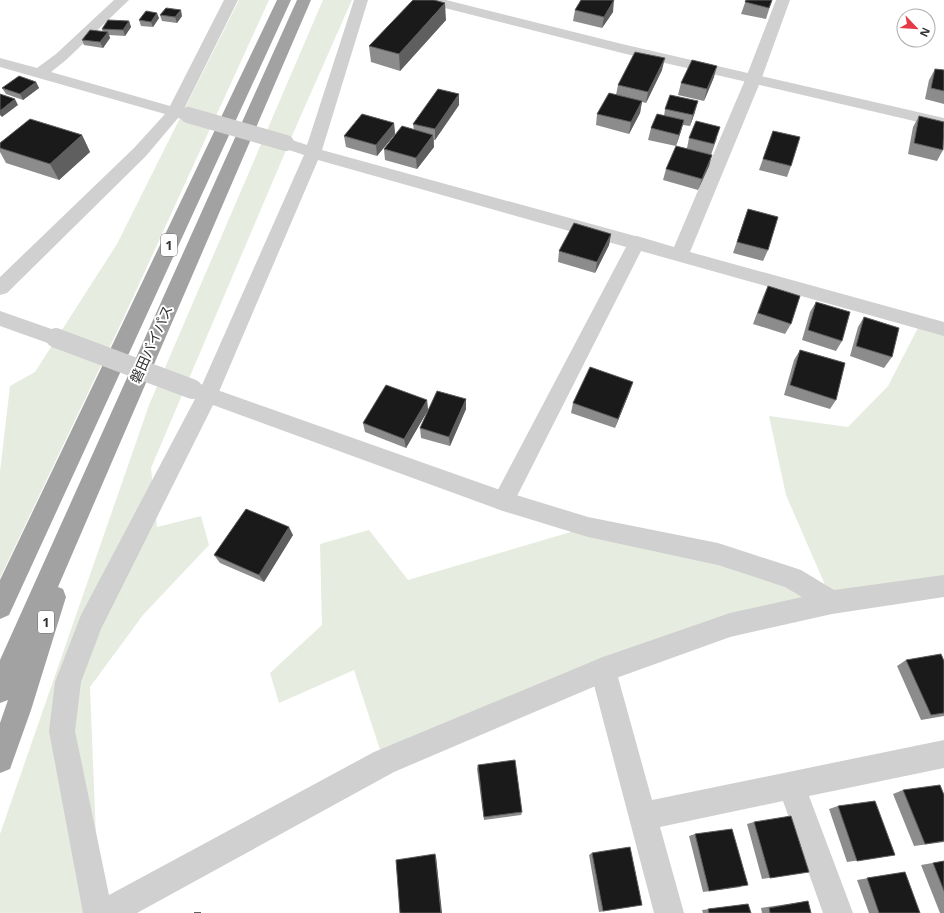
<svg xmlns="http://www.w3.org/2000/svg" width="944" height="913" font-family="'Open Sans','Noto Sans JP',sans-serif">
<style>
.green{fill:#e6ecdf}
.lines{fill:none;stroke-linecap:round;stroke-linejoin:round}
.minor{fill:#d0d0d0;fill-rule:evenodd}
.tertiary{fill:#d0d0d0;fill-rule:evenodd}
.trunk{fill:#a2a2a2;fill-rule:evenodd}
.minor-bridge{stroke:#d0d0d0;stroke-width:16}
.tertiary-bridge{stroke:#d0d0d0;stroke-width:20}
.wall{fill:#8c8c8c}
.shaded-wall{fill:#5f5f5f}
.building{fill:#1a1a1a;stroke:#5f5f5f}
.labels{text-anchor:middle;dominant-baseline:central;stroke-width:4;stroke-linejoin:round;paint-order:stroke}
.shield{fill:#fff;stroke:#707070;stroke-width:1}
.shield-label{font-size:13px;font-weight:bold;fill:#333}
.street-label{font-size:14px;fill:#333;stroke:#fff}
</style>
<rect width="100%" height="100%" fill="#fff"/>
<path class="green" d="M239,0H269L124,317L0,578V472L10,386L35,372L117,244Z
M323,0H352L298,122L151,468L157,527L201,516L209,545L143,615L90,687L99,913H0V834L149,405Z
M921,322L944,329V587L812,607L384,762L354,670L279,703L270,673L322,625L320,544L369,530L408,580L588,527L707,552L832,601L786,495L769,416L848,427L888,386Z"/>
<g class="lines">
<path class="minor" d="M114,0H129L66,60L51,72L170,106L224,0H238L184,109L192,112L194,115L192,118L186,120L178,118L146,156L7,293L0,295V277L134,148L165,114L0,67V58L37,68L56,54Z
M354,0H368L322,150L635,236H637L674,247L745,80L776,0H790L761,80L690,252L944,322V336L641,251L511,508L503,511L495,508L492,501L626,247L318,160L218,394L215,400L208,402L201,400L198,394L304,155L280,147L278,143L280,139L286,138L307,145Z
M603,657L612,661L616,670L652,800L944,740V768L809,796L853,913H823L783,801L660,827L684,913H654L590,670L594,661Z"/>
<path class="tertiary" d="M423,0H446L622,44L944,118V128L622,53L425,3Z
M0,311L63,333L66,338L63,343L56,346L0,326Z
M192,381L503,491L588,517L718,543L792,567L801,570L834,590L944,575V597L832,614L730,637L605,682L394,772L137,913H83L49,731L55,682L81,615L195,399L185,395L182,389L185,383ZM213,405L503,511L588,537L718,565L785,587L802,597L730,613L603,657L374,752L109,895L75,731L81,682L101,629Z"/>
<path class="trunk" d="M277,0H291L9,615L0,619V580Z
M297,0H311L58,587L63,589L66,597L31,710L10,769L0,773V723L8,700L0,703V660Z"/>
<path class="minor-bridge" d="M188,115L286,143"/>
<path class="tertiary-bridge" d="M56,338L192,389"/>
</g>
<path class="wall" d="M746,0H772L766,19L741,14Z
M575,10L613,12L602,28L573,21Z
M160,15L182,16L177,23L162,21Z
M159,18L153,27L141,26L139,20Z
M446,20L400,71L371,62L369,46Z
M129,21L131,27L125,36L109,35L110,38L103,48L84,45L82,40L103,32L102,29Z
M935,69L944,70V104L925,99L929,80Z
M662,70L646,103L642,102L640,113L629,134L596,125L597,114L616,95L618,85Z
M714,77L704,101L678,95L681,83Z
M36,82L39,88L23,100L6,94L2,88Z
M459,105L435,140H434V147L417,169L385,160L384,149L414,130L413,124Z
M665,109L695,112L690,126L683,125L676,146L648,140L651,128L664,116Z
M919,116L943,150L937,161L908,154L913,127Z
M394,123L395,134L377,156L346,147L344,136Z
M773,131L791,166L787,177L759,170Z
M82,135L90,152L59,180L6,163L0,152V143Z
M689,138H717L711,155H712L709,166L698,190L663,180L666,169L687,148Z
M748,209L768,250L763,261L733,253Z
M611,234L609,245L595,273L558,262L559,251Z
M768,286L791,324L785,334L753,324L763,297Z
M816,302L842,341L836,351L802,340L810,312Z
M864,317L892,357L884,368L850,356L858,327Z
M800,350L836,400L830,409L784,395L794,360Z
M630,391L615,428L571,413L573,403Z
M466,399V409L450,446L421,438L420,428Z
M427,400L428,410L406,448L365,432L363,423Z
M293,535L264,582L220,563L214,555Z
M906,660L944,661V716L921,720L897,666Z
M478,765L522,812L521,815L484,820L477,769Z
M903,790L944,795V842L914,846L893,794Z
M838,806L895,855L847,862L829,809Z
M754,822L800,873L762,879L747,824Z
M695,834L741,887L703,892L689,836Z
M592,853L642,905L599,912L589,855Z
M944,861V913H940L921,865Z
M905,872L920,913H869L857,880Z
M808,901L811,913H762L761,908Z
M748,904L751,913H703L702,910Z"/>
<path class="shaded-wall" d="M614,0L613,12L602,28L604,17Z
M445,3L446,20L400,71L399,54Z
M181,10L182,16L177,23L175,17Z
M157,13L159,18L153,27L151,22Z
M129,21L131,27L125,36L123,30Z
M108,32L110,38L103,48L100,42Z
M665,58L662,70L646,103L648,92Z
M717,66L714,77L704,101L707,89Z
M36,82L39,88L23,100L20,94Z
M459,94V105L435,140V129Z
M15,99L18,105L2,117L0,115V111Z
M642,101L640,113L629,134L631,122Z
M698,101L695,112L690,126L693,115Z
M684,120L681,131L676,146L679,135Z
M394,123L395,134L377,156L376,145Z
M82,135L90,152L59,180L50,164Z
M433,135L434,147L417,169L416,158Z
M712,155L709,166L698,190L702,179Z
M611,234L609,245L595,273L597,262Z
M633,382L630,391L615,428L618,419Z
M466,399V409L450,446L449,437Z
M427,400L428,410L406,448L404,439Z
M289,527L293,535L264,582L259,575Z
M435,854L436,856L442,913H441Z
M194,912H201V913H194Z"/>
<path class="building" d="M413,0H434L445,3L399,54L369,46Z
M581,0H614L604,17L575,10Z
M746,0H772L769,8L745,2Z
M166,8L181,10L175,17L160,15Z
M146,11L157,13L151,22L139,20Z
M108,20L129,21L123,30L102,29Z
M90,30L108,32L100,42L82,40Z
M635,52L665,58L648,92L618,85Z
M692,60L717,66L707,89L681,83Z
M935,69L944,70V91L931,88Z
M19,76L36,82L20,94L2,88Z
M438,89L459,94L435,129L413,124Z
M609,93L642,101L631,122L597,114Z
M0,94L15,99L0,111Z
M670,95L698,101L693,115L665,109Z
M362,114L394,123L376,145L344,136Z
M657,114L684,120L679,135L651,128Z
M919,116L944,122L943,150L914,143Z
M30,119L82,135L50,164L0,148V143Z
M696,121L720,127L714,144L689,138Z
M402,126L433,135L416,158L384,149Z
M773,131L800,137L791,166L763,159Z
M676,146L712,155L702,179L666,169Z
M748,209L778,217L768,250L737,242Z
M574,223L611,234L597,262L559,251Z
M768,286L800,296L791,324L758,313Z
M816,302L850,312L842,341L808,330Z
M864,317L899,328L892,357L856,346Z
M800,350L845,363L836,400L790,385Z
M590,367L633,382L618,419L573,403Z
M386,385L427,400L404,439L363,423Z
M437,391L466,399L449,437L420,428Z
M246,509L289,527L259,575L214,555Z
M941,654L944,661V713L931,715L906,660Z
M515,760L522,812L484,817L478,765Z
M940,785L944,795V841L925,844L903,790Z
M875,801L895,855L857,861L838,806Z
M791,816L809,872L770,878L754,822Z
M732,829L748,885L709,891L695,834Z
M630,847L642,905L603,911L592,853Z
M435,854L441,913H400L396,860Z
M944,861V891L933,863Z
M905,872L920,913H879L867,878Z
M808,901L811,913H770L769,908Z
M748,904L751,913H709L708,909Z"/>
<g class="labels">
<g class="shield">
<rect x="161" y="234" width="16" height="22" rx="3"/>
<rect x="38" y="611" width="16" height="22" rx="3"/>
</g>
<g class="shield-label">
<text x="169" y="245">1</text>
<text x="46" y="622">1</text>
</g>
<g class="street-label">
<text transform="translate(151 344) rotate(-66)">磐田バイパス</text>
</g>
</g>
<g transform="translate(916 28) rotate(115)"><circle r="19" fill="#ffffff" stroke="#adadad"/>
<path d="M0-3L7 15L0 10L-7 15Z" fill="#e63946"/>
<text y="-6" font-size="11" font-weight="bold" text-anchor="middle" fill="#333333">N</text>
</g>
</svg>
